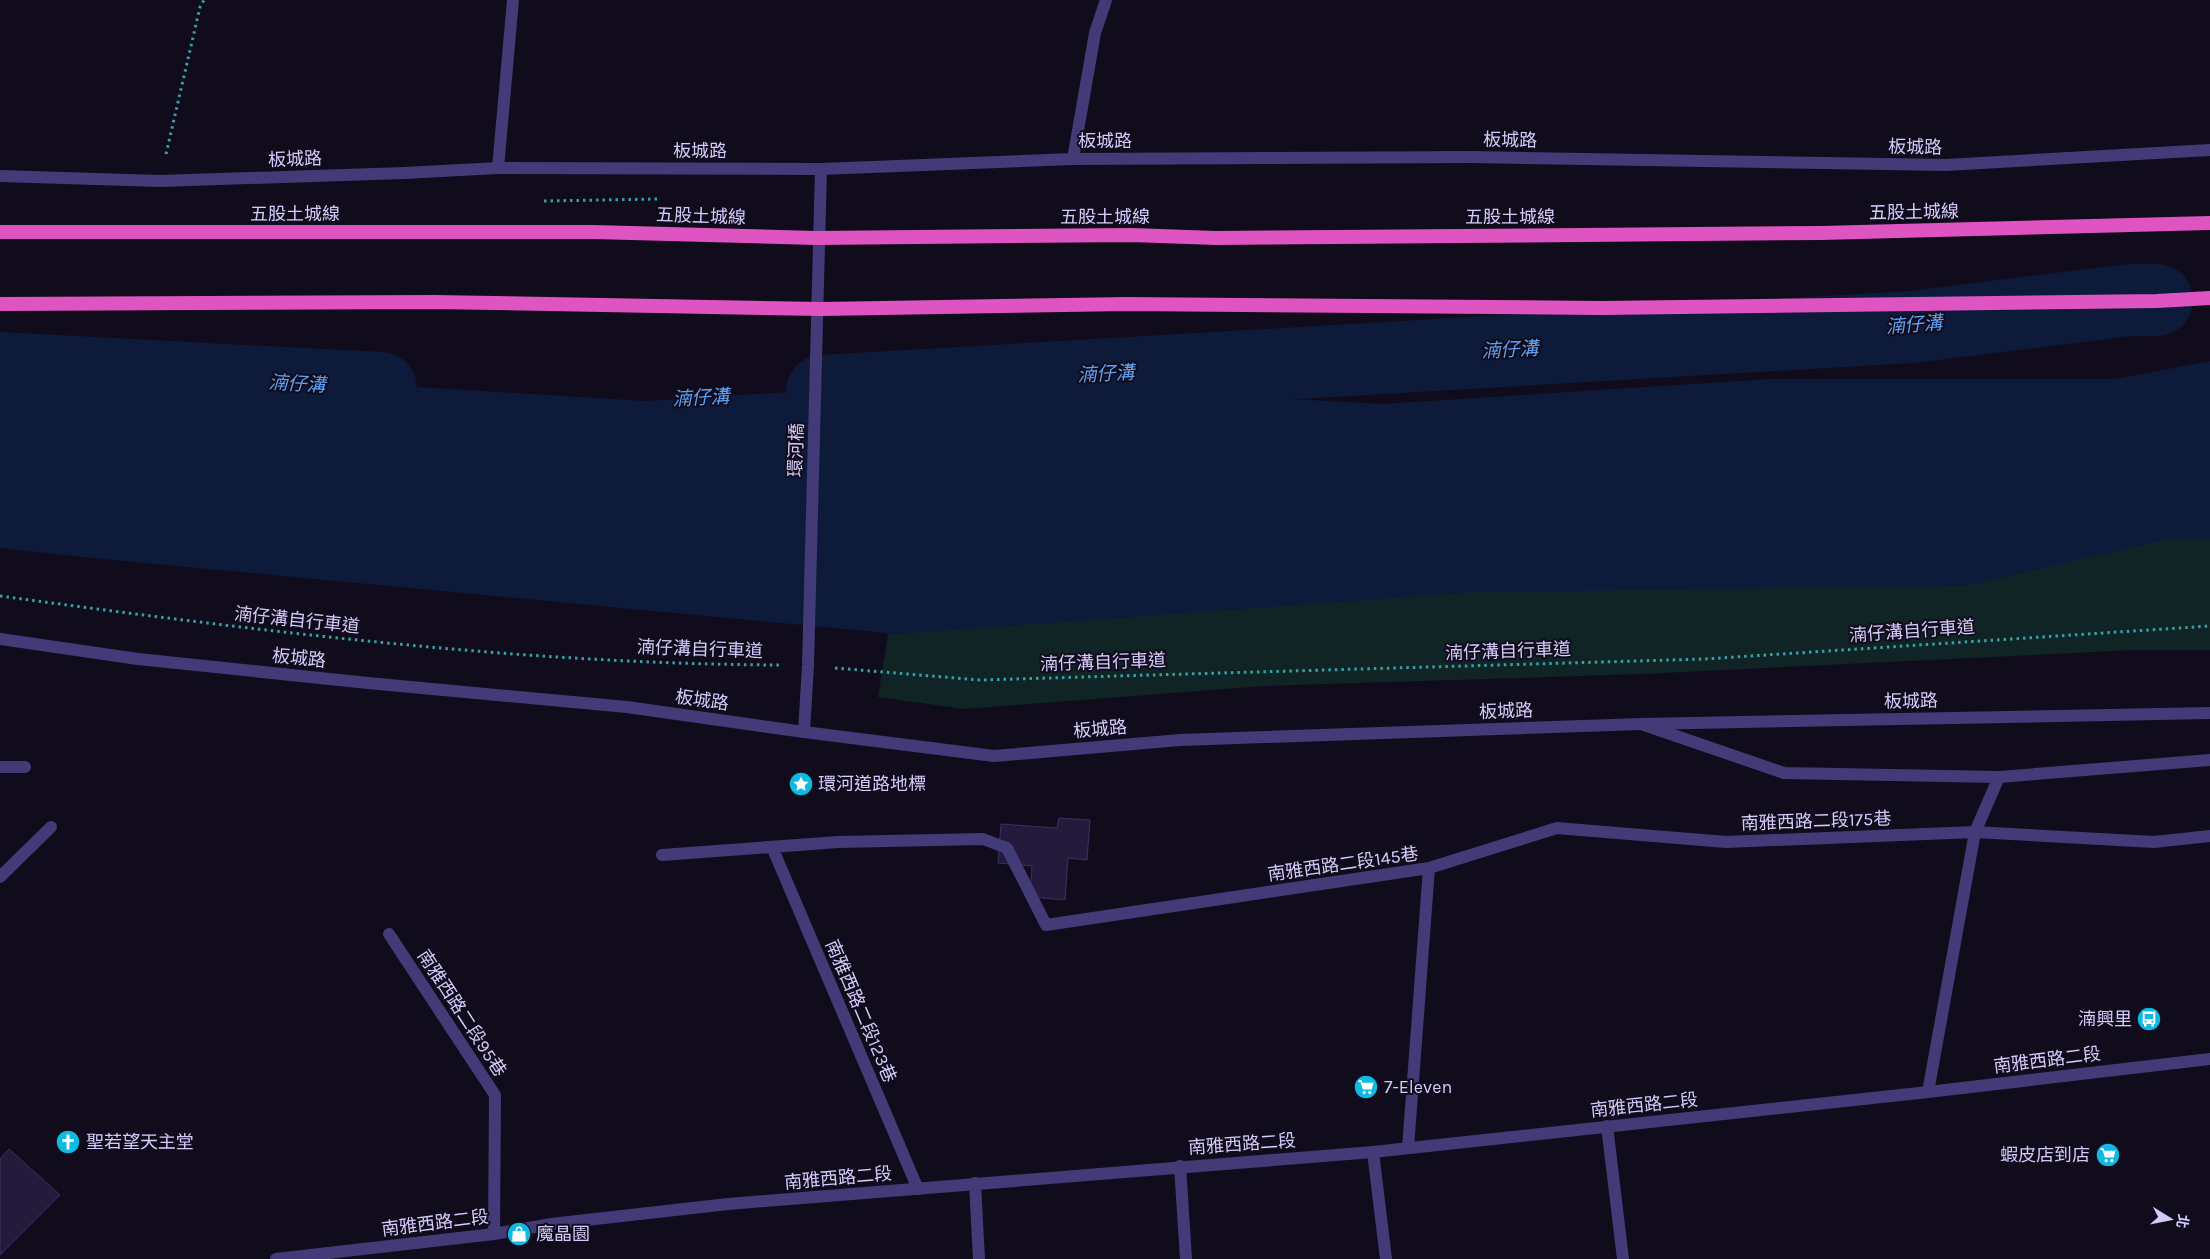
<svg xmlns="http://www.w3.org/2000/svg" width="2210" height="1259" font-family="Karla,'Noto Sans TC',sans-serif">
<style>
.green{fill:#102425}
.water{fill:#0d1a3a}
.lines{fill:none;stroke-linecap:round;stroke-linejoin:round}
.river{stroke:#0d1a3a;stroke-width:72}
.building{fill:#241a3b;stroke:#3e2e65}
.path{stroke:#35a1a5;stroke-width:3;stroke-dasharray:2.5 4;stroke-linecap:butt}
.service{stroke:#433b77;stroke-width:12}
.minor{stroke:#433b77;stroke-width:12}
.tertiary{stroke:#433b77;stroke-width:12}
.tertiary-bridge{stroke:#433b77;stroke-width:12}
.trunk-bridge{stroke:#de54c0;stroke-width:14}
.labels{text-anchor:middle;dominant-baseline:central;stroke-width:4;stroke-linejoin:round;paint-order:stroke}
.street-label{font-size:18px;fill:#d5cbfb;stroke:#100c1c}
.poi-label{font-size:18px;fill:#d5cbfb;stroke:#100c1c;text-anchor:start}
.water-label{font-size:19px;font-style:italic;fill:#60a1f4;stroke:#100c1c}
</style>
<rect width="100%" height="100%" fill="#100c1c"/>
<path class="green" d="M2210,520V650H2134L1642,674L1264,686L964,709L878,697L890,622Z"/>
<path class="water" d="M2210,361V539H2168L1966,586L1477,592L897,634L81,557L0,548V377L401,386L645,401L900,385L1098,388L1382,404L1771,379H2115Z"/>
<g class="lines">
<path class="river" d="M0,368L381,388
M822,391L1912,327L2130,300H2157"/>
</g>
<path class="building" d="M1059,818L1090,820L1087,860L1068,858L1065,900L1030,897L1032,866L998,863L1001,824L1057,828Z
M9,1149L60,1195L0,1255V1159Z"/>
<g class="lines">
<path class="path" d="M166,154L200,7L204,0
M544,201L657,199
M0,596C259,631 520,664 781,665
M835,668L980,680L1705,659L2210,626"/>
<path class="service" d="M498,168L513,0
M0,767H25
M772,847L918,1189
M662,855L838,842L983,839L1007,848L1046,925L1429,868L1408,1148
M1429,868L1557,828L1726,842L1975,832L2154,842L2210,836
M0,877L51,827
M389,934L495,1095L494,1234
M1607,1126L1623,1259
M1373,1152L1386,1259
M1180,1166L1186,1259
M975,1183L979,1259"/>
<path class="minor" d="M1073,159L1095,33L1106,0
M1644,725L1784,773L1999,777L2210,760
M1928,1092L1975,832L1999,777
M276,1259L494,1234L551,1224L728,1204L1373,1152L1928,1092L2210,1059"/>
<path class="tertiary" d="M0,176L160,181L404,173L498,168L821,169L1073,159L1472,157L1946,165L2210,150
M0,639L138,659L368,683L627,707L804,732L994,756L1180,740L1641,724L2210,713"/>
<path class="tertiary-bridge" d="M804,732L808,665L821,169"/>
<path class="trunk-bridge" d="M0,232H593L815,238L1131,235L1216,238L1821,233L2210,223
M0,304L434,302L822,309L1127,304L1602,308L2157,301L2210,298"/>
</g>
<defs>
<g id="sight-disc" transform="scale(1.25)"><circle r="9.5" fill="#10b9e2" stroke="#100c1c"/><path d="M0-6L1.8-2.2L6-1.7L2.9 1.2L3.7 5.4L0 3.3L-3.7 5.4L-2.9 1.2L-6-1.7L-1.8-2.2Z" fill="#fff"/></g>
<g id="bus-disc" transform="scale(1.25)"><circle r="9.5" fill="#10b9e2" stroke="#100c1c"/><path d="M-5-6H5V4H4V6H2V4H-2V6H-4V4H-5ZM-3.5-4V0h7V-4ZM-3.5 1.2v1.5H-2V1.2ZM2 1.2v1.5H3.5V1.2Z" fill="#fff"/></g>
<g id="supermarket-disc" transform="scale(1.25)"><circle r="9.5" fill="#10b9e2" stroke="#100c1c"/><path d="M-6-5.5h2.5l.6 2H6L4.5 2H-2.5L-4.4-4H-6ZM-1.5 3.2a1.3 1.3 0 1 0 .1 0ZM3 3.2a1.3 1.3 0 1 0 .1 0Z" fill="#fff"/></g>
<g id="church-disc" transform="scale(1.25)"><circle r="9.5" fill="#10b9e2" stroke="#100c1c"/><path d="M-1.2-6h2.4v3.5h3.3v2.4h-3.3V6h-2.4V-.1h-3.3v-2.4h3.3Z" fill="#fff"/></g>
<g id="shop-disc" transform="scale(1.25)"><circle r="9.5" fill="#10b9e2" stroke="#100c1c"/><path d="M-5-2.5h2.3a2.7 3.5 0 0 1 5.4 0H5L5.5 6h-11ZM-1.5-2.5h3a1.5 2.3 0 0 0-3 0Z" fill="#fff"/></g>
</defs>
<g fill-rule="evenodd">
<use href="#sight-disc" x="801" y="784"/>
<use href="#bus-disc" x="2149" y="1019"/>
<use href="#supermarket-disc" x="1366" y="1087"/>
<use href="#church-disc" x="68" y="1142"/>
<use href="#supermarket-disc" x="2108" y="1155"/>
<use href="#shop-disc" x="519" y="1234"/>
</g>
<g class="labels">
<g class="street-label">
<text transform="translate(1510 140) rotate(1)">板城路</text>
<text x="1105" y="141">板城路</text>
<text transform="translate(1915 147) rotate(1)">板城路</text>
<text x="700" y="151">板城路</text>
<text transform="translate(295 159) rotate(-2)">板城路</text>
<text transform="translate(1914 212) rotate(-1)">五股土城線</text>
<text x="295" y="214">五股土城線</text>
<text transform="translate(701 216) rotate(2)">五股土城線</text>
<text x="1105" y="217">五股土城線</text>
<text x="1510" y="217">五股土城線</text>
<text transform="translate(796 450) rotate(-88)">環河橋</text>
<text transform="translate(297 620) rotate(6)">湳仔溝自行車道</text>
<text transform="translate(1912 631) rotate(-4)">湳仔溝自行車道</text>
<text transform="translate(700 649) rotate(2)">湳仔溝自行車道</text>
<text transform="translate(1508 651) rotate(-2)">湳仔溝自行車道</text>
<text transform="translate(299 658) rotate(6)">板城路</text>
<text transform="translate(1103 662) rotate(-2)">湳仔溝自行車道</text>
<text transform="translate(702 700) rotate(8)">板城路</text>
<text transform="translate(1911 701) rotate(-1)">板城路</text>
<text transform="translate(1506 711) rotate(-2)">板城路</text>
<text transform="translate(1100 729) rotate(-5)">板城路</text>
<text transform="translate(1816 821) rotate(-2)">南雅西路二段175巷</text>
<text transform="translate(1343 864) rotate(-8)">南雅西路二段145巷</text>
<text transform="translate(861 1011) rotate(67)">南雅西路二段123巷</text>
<text transform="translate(462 1013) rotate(57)">南雅西路二段95巷</text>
<text transform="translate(2047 1060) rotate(-7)">南雅西路二段</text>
<text transform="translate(1644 1105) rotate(-6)">南雅西路二段</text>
<text transform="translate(1242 1144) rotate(-4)">南雅西路二段</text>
<text transform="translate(838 1178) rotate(-5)">南雅西路二段</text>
<text transform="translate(435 1223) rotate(-7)">南雅西路二段</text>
</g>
<g class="poi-label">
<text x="818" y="784">環河道路地標</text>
<text x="2132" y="1019" text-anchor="end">湳興里</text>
<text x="1384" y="1087">7-Eleven</text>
<text x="86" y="1142">聖若望天主堂</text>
<text x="2090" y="1155" text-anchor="end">蝦皮店到店</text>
<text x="536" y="1234">魔晶園</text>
</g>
<g class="water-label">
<text transform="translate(1914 325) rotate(-5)">湳仔溝</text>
<text transform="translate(1510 350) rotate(-3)">湳仔溝</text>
<text transform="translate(1106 374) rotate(-3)">湳仔溝</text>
<text transform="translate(297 384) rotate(3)">湳仔溝</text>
<text transform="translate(701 398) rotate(-3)">湳仔溝</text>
</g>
</g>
<g transform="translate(2170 1219) rotate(100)" stroke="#100c1c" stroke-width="4" paint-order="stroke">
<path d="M0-4L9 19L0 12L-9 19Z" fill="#d5cbfb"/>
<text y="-8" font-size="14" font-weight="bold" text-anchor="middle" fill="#d5cbfb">北</text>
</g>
</svg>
